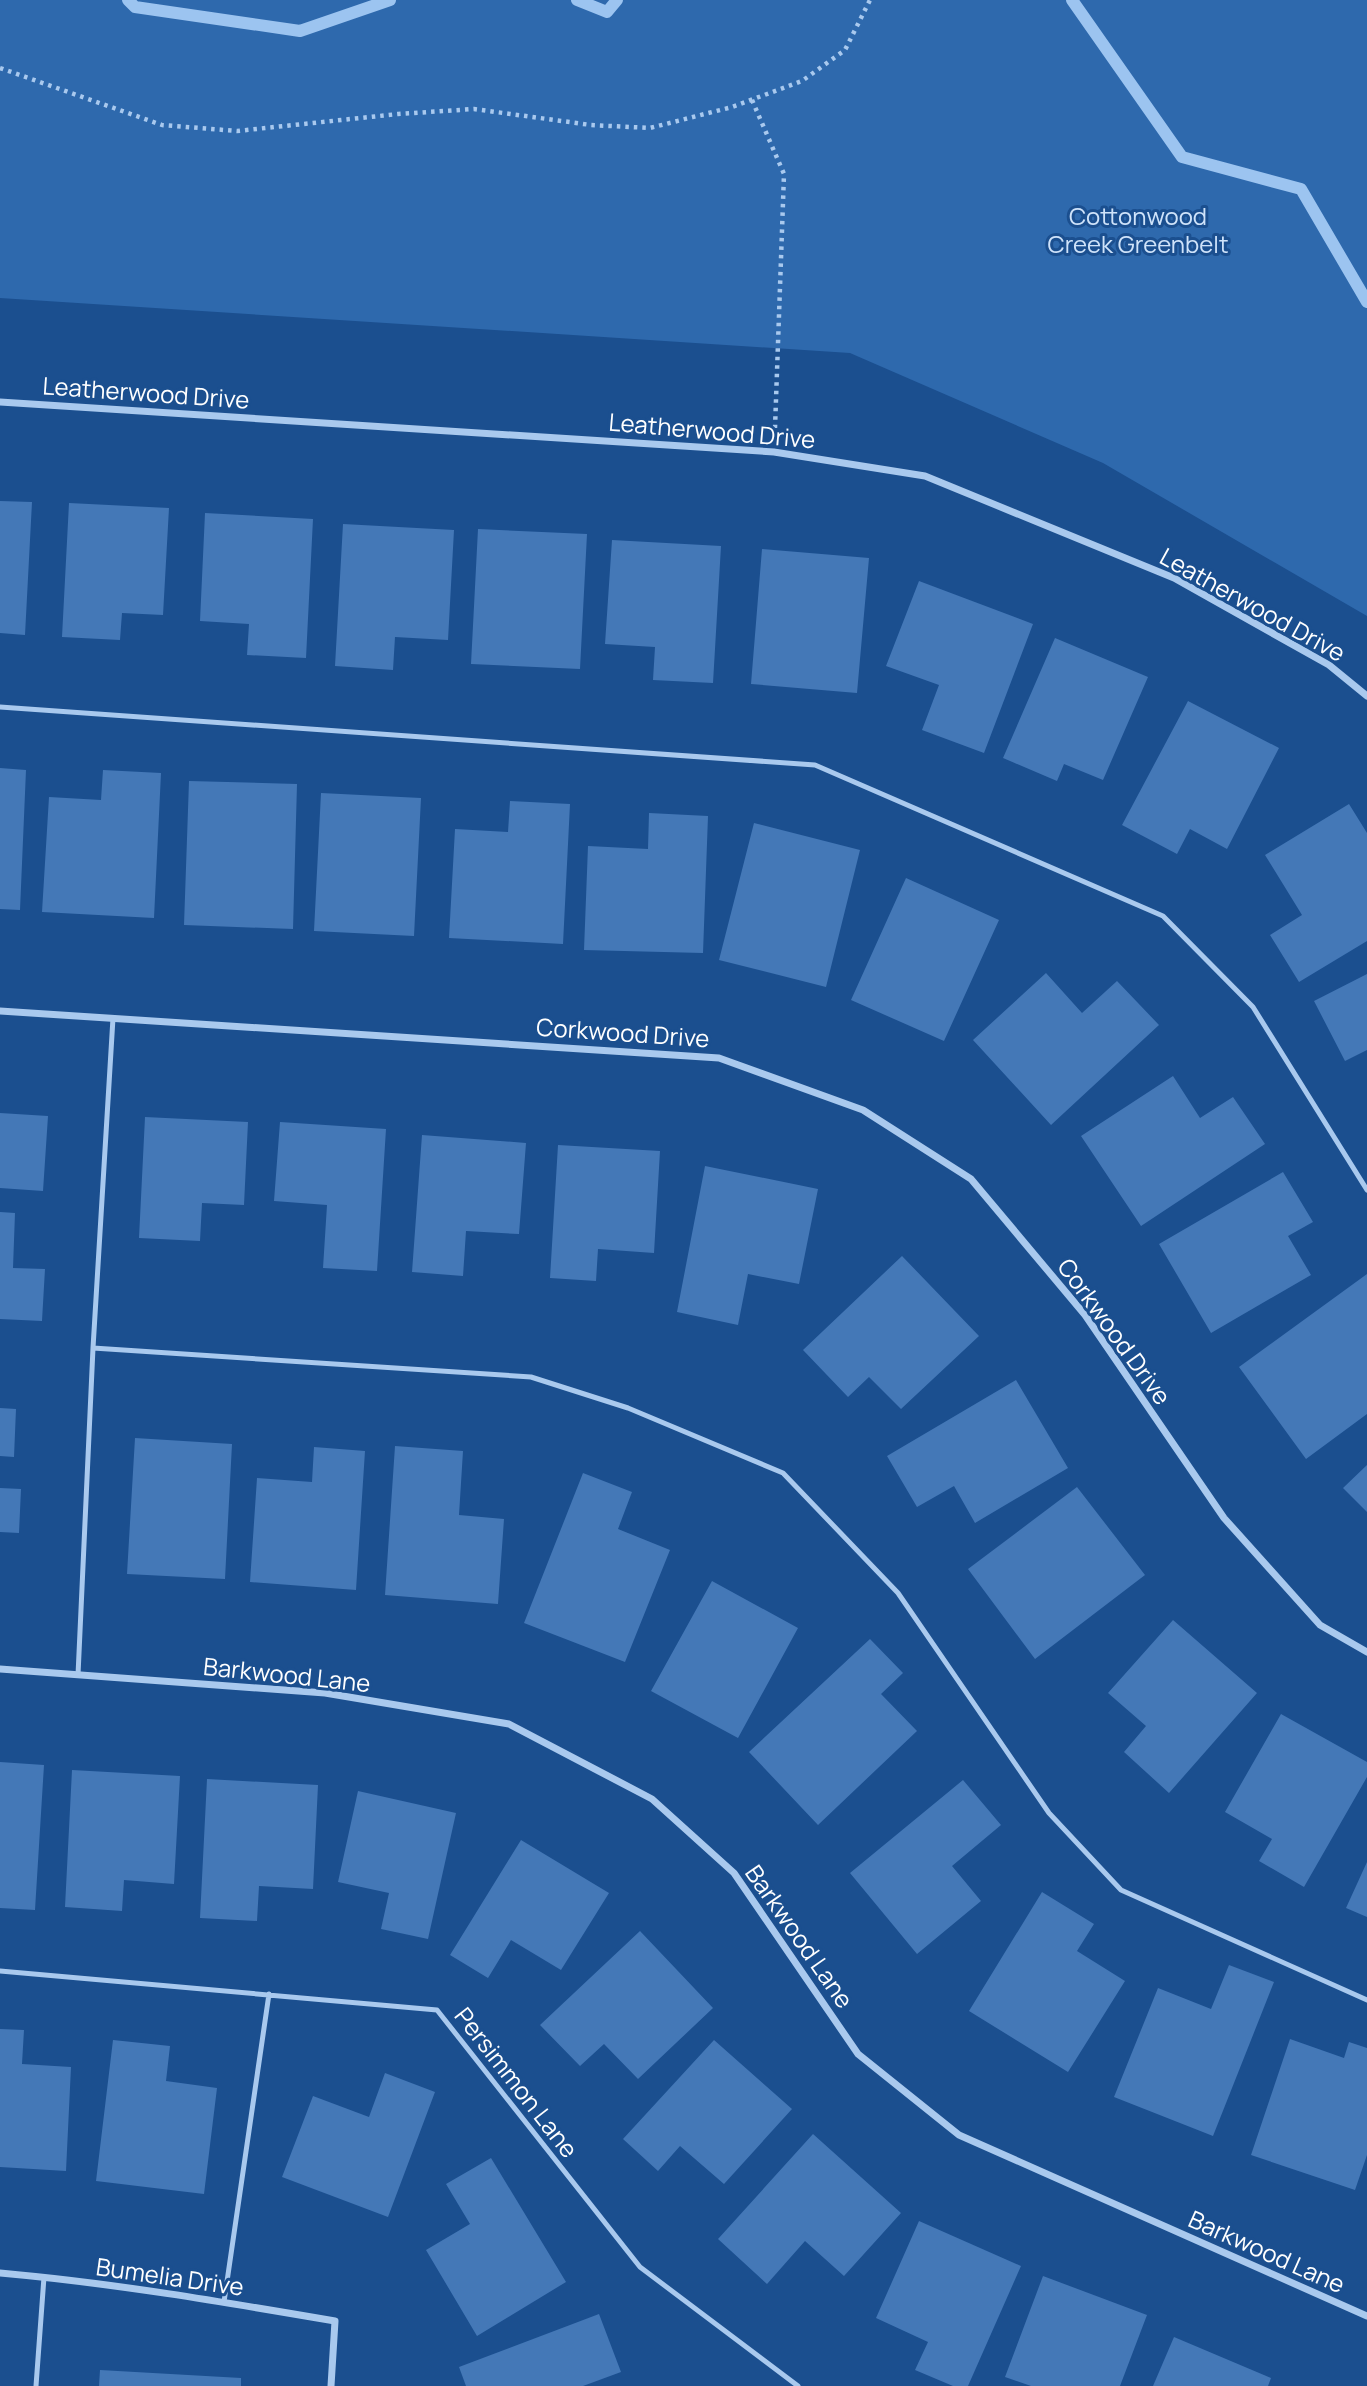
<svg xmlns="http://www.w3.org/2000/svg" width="1367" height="2386" font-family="Manrope,sans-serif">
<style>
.green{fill:#2e69ad}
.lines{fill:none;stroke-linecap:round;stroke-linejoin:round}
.stream{stroke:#9cc4f0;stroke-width:12}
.building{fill:#4478b7}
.path{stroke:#a9c9ee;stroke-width:4.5;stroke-dasharray:3.5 5;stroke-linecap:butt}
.service{stroke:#a9c9ee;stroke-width:5}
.minor{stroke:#a9c9ee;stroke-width:7}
.labels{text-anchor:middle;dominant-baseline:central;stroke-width:6;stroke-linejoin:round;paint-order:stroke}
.park-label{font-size:24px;fill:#cfe3fa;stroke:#1b4f8f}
.street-label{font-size:24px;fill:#fff;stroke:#1b4f8f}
</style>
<rect width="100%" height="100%" fill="#1b4f8f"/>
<path class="green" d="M0,0H1367V616L1103,463L850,353L0,298Z"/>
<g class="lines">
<path class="stream" d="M128,0L135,7L300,31L390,0
M577,0L607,12L617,0
M1072,0L1182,157L1301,189L1367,302"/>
</g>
<path class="building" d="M0,501L32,502L25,635L0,633Z
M69,503L169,508L163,615L122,613L120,640L62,637Z
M205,513L313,519L306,658L247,655L249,624L200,621Z
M343,524L454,530L448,640L395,637L393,670L335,666Z
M478,529L587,534L580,669L471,664Z
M612,540L721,546L713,683L653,680L655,647L605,644Z
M762,549L869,558L857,693L751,684Z
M919,581L1033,624L984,753L922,730L939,685L886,666Z
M1055,638L1148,677L1103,780L1064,764L1057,781L1003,758Z
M1188,701L1279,748L1227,849L1190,829L1177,854L1122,825Z
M0,768L26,770L20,910L0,909Z
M103,770L161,773L154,918L42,912L49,797L101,800Z
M189,781L297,784L293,929L184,925Z
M321,793L421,798L414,936L314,931Z
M510,801L570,804L563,944L449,938L455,829L508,832Z
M1349,804L1367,833V941L1299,982L1270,935L1302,915L1265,855Z
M649,813L708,816L703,953L584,950L588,846L648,849Z
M754,823L860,850L826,987L719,960Z
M906,878L999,920L944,1041L851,1000Z
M1046,973L1082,1013L1117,981L1159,1025L1051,1125L973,1040Z
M1367,974V1050L1345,1061L1314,1001Z
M1173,1076L1200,1118L1233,1097L1265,1144L1141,1226L1081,1136Z
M0,1113L48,1116L43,1191L0,1188Z
M145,1117L248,1122L244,1205L202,1203L200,1241L139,1238Z
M280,1122L386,1129L377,1271L323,1268L327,1205L274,1201Z
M422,1135L526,1143L519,1234L466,1231L463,1276L412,1272Z
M558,1145L660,1151L654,1253L598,1249L596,1281L550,1278Z
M705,1166L818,1189L799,1284L748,1274L738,1325L677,1312Z
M1283,1172L1313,1222L1288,1236L1311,1275L1211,1333L1159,1244Z
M0,1212L15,1213L13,1268L45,1269L42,1321L0,1319Z
M902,1256L979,1336L901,1409L869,1377L848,1397L803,1350Z
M1367,1274V1414L1306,1459L1239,1367Z
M1016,1380L1068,1468L975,1523L954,1486L917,1507L887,1456Z
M0,1408L16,1409L14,1457L0,1456Z
M135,1438L232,1444L225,1579L127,1574Z
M395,1446L463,1451L459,1515L504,1519L498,1604L385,1595Z
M314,1447L365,1451L356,1590L250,1582L257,1478L312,1482Z
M1367,1465V1512L1343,1488Z
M583,1473L632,1492L618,1529L670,1550L625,1662L524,1623Z
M1077,1487L1145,1575L1035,1659L968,1569Z
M0,1488L21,1489L19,1533L0,1532Z
M712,1581L798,1628L738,1738L651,1691Z
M1173,1620L1257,1693L1169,1793L1124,1752L1146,1726L1108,1693Z
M870,1639L903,1673L881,1694L917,1731L818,1825L749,1752Z
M1281,1714L1367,1762V1777L1304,1887L1259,1861L1272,1839L1225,1812Z
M0,1762L44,1765L35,1910L0,1908Z
M72,1770L180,1776L174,1884L124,1880L122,1911L65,1907Z
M207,1779L318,1785L313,1889L259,1886L257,1921L200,1918Z
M963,1780L1001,1825L952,1866L981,1901L917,1954L850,1873Z
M358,1791L456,1813L428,1939L381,1929L389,1893L338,1882Z
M521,1840L609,1893L561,1970L511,1940L488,1978L450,1955Z
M1367,1862V1917L1346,1908Z
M1042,1892L1094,1924L1077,1951L1125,1981L1068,2072L969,2011Z
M640,1931L713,2008L638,2079L604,2044L580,2066L540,2025Z
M1229,1965L1274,1982L1213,2136L1114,2097L1158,1988L1211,2009Z
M0,2029L24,2030L22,2064L71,2067L66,2171L0,2167Z
M1290,2039L1344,2058L1349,2042L1367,2048V2155L1355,2190L1251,2155Z
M113,2040L170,2046L166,2081L217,2088L204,2194L96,2181Z
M714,2040L792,2109L724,2184L680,2146L658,2171L623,2139Z
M385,2073L435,2092L388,2217L282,2177L313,2096L369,2117Z
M813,2134L901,2213L844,2276L805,2241L767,2284L718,2239Z
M491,2158L566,2282L477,2336L426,2250L470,2224L446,2184Z
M919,2221L1021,2266L968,2386H953L915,2370L928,2342L876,2318Z
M1043,2276L1147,2315L1120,2386H1031L1005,2377Z
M599,2314L621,2372L583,2386H466L459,2367Z
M1174,2337L1271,2378L1268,2386H1153Z
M100,2370L241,2378V2386H99Z"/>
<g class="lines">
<path class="path" d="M0,68L162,125L237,131L398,114L474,109L591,125L650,128L732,107L802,81L845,50L870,0
M752,100L784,174L775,428"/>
<path class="service" d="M0,707L815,765L1163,916L1253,1007L1367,1190
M93,1348L531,1377L628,1408L783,1473L898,1593L1049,1813L1121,1890L1367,2000
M78,1675L93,1348L113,1018
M0,1971L437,2010L640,2267L798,2386
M224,2302L269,1994
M36,2386L44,2277"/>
<path class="minor" d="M0,402L774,452L925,476L1174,578L1329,665L1367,696
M0,1011L719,1058L863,1110L971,1179L1085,1315L1224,1518L1320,1625L1367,1652
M0,1669L325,1693L509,1724L652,1799L734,1873L858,2054L959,2135L1367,2316
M0,2273C112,2283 224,2302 335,2321L331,2386"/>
</g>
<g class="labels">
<g class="park-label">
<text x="1138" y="215">Cottonwood<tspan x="1138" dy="28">Creek Greenbelt</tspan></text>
</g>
<g class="street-label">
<text transform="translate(146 392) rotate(4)">Leatherwood Drive</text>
<text transform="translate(712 430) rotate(5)">Leatherwood Drive</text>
<text transform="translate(1253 604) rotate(29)">Leatherwood Drive</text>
<text transform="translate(623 1032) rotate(4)">Corkwood Drive</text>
<text transform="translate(1115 1331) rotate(54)">Corkwood Drive</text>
<text transform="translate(287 1674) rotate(6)">Barkwood Lane</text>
<text transform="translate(800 1936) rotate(55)">Barkwood Lane</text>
<text transform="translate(517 2082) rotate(52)">Persimmon Lane</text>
<text transform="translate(1267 2251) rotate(24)">Barkwood Lane</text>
<text transform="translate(170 2276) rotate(8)">Bumelia Drive</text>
</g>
</g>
</svg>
